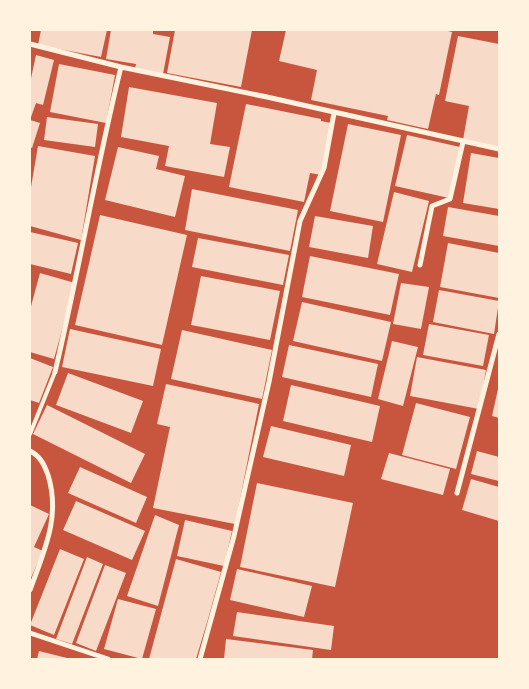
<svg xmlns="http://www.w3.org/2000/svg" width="529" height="689" font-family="'DM Sans',sans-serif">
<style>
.building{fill:#f7dbc8}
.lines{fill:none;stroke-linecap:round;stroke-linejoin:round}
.service{stroke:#fff3e0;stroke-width:4}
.minor{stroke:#fff3e0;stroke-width:5}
</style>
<rect width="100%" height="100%" fill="#c8553d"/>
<path class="building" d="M41,30H107L101,57L38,45Z
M111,30H153V34L170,37L163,74L135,69L136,64L106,59Z
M175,30H252L241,87L167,73Z
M286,30H444L452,32L439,95L436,94L428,129L387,120L388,116L311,100L317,70L279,61Z
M458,36L499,44V147L463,140L469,106L445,101Z
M36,55L54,60L43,105L36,103L30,120L40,123L32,148L30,147V83Z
M59,64L115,75L106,123L50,112Z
M129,87L217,103L210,144L230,147L224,177L165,166L169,146L121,137Z
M246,104L321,119V121L331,123L321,175L310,173L304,202L229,187Z
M47,117L98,124L95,147L44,140Z
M348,124L401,135L383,222L330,211Z
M407,135L460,147L449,198L395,186Z
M38,146L95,156L81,240L30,226V193Z
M118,147L159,156L156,169L185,176L175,217L105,200Z
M471,153L499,158V209L463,203Z
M192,189L298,210L290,251L185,230Z
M394,192L429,201L412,272L377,264Z
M448,207L499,216V246L443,236Z
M100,215L187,235L162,345L75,325Z
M315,216L373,226L368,258L309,247Z
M30,232L78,243L71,274L30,264Z
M198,238L289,255L283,285L192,267Z
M448,243L499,253V298L440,287Z
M310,256L399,274L390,315L302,297Z
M40,273L75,283L54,359L30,352V310Z
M201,276L280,291L270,340L191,325Z
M401,283L429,287L421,329L393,324Z
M439,290L499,301L494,334L433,322Z
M302,302L391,322L382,361L293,341Z
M429,324L489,335L483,366L423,355Z
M70,329L161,349L153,386L62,367Z
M182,330L272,350L262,399L171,379Z
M392,341L418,347L403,406L378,399Z
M289,345L378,364L371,397L282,377Z
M417,357L486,370L479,409L410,396Z
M30,358L53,367L39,403L30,400Z
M68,373L143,401L131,433L56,405Z
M166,384L259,404L235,524L153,508L170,427L157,424Z
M291,385L380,406L372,442L283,421Z
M498,389H499V418L492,416Z
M416,403L470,417L456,469L402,455Z
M47,405L145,454L131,483L33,434Z
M271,426L351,445L344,476L263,457Z
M477,451L499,457V481L471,474Z
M389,453L450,469L443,495L381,479Z
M80,467L147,497L136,523L68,493Z
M471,479L499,487V521L462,510Z
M257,483L353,503L335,587L240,567Z
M76,501L145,531L132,560L63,530Z
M30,505L49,514L34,547L43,551L30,580Z
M155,515L179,525L158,606L127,596Z
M185,520L232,531L224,566L177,556Z
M60,549L84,559L54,635L30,625Z
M87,557L103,564L72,644L56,639Z
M176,559L221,572L208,619L196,659H149Z
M105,565L126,573L96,651L76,643Z
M237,569L312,586L304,617L230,600Z
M118,599L156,609L142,659L104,649Z
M237,612L334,626L331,650L233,636Z
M226,639L313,650L312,659H224Z
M39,651L67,658V659H37Z"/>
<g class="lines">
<path class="service" d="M30,434L55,372"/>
<path class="minor" d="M30,44L121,67L267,97L499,149
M420,265L432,206L450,199L463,142
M55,372C79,271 96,168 121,67
M30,451C40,456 44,464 48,475C61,517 44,551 30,590
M457,493L499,334
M30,633L108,659
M200,659L234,536L269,382L300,221L324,168L334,113"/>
</g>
<rect width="529" height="689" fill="none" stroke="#fff3e0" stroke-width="62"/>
</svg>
